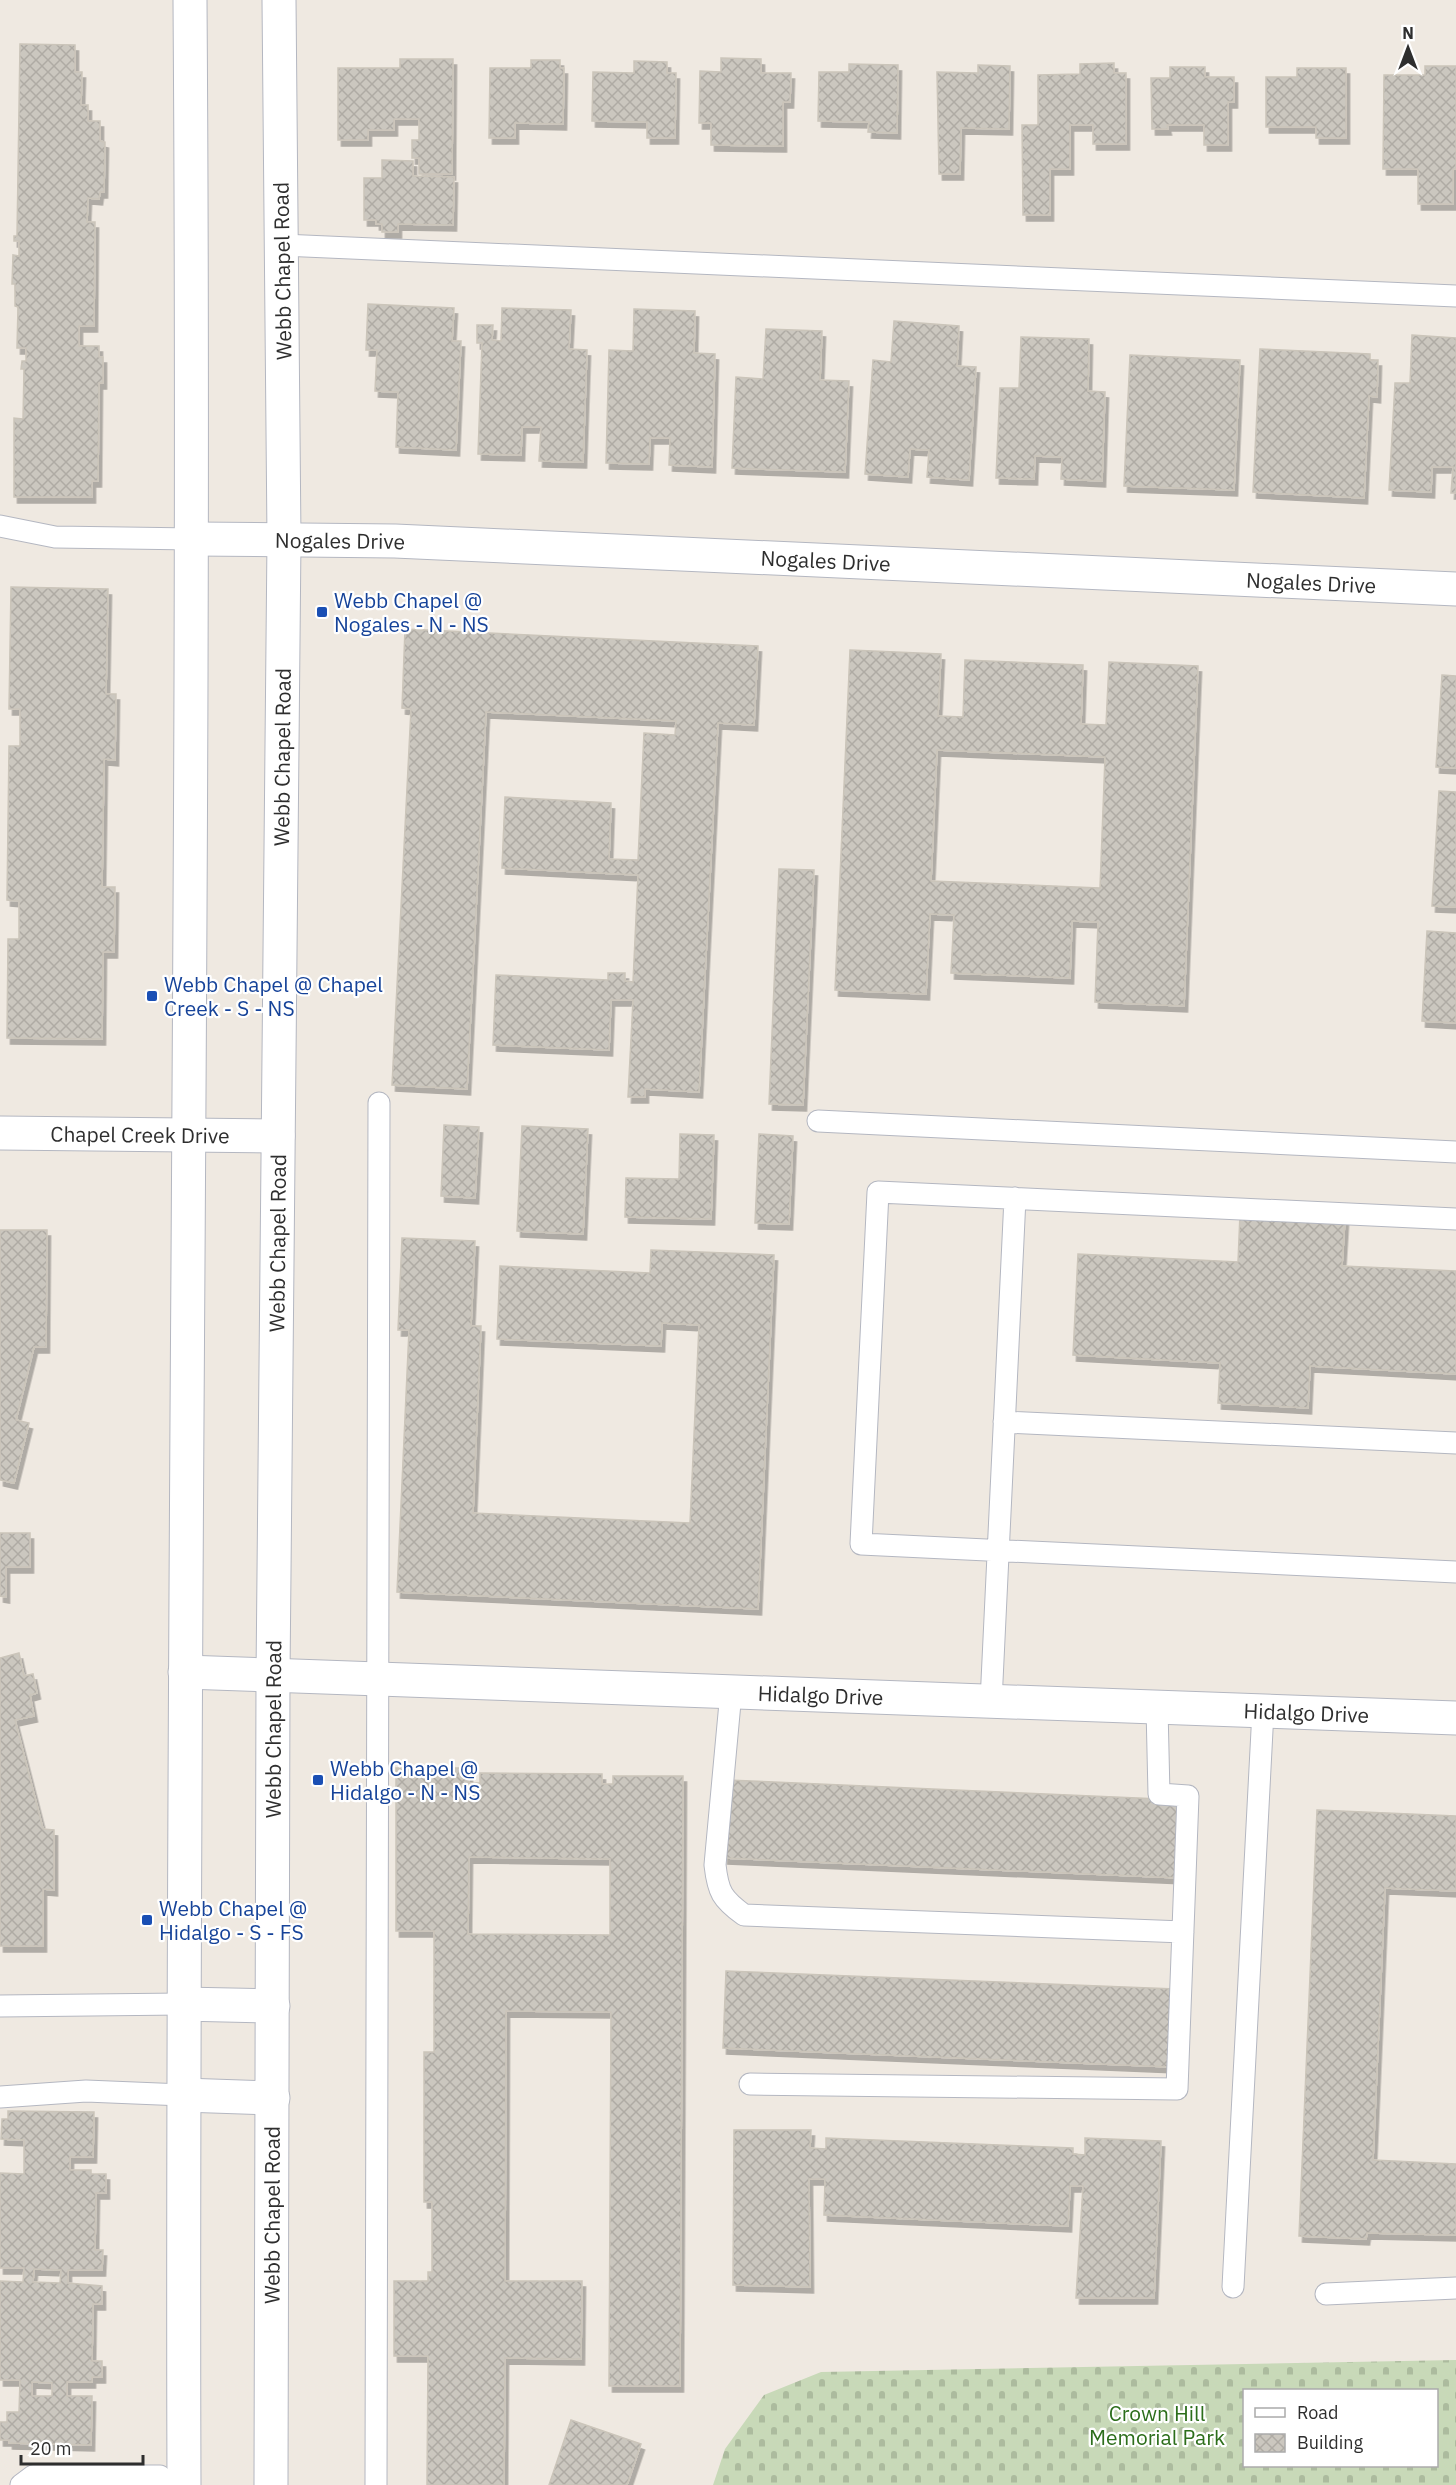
<svg xmlns="http://www.w3.org/2000/svg" width="1456" height="2485" font-family="'IBM Plex Sans',sans-serif">
<style>
.cemetery{fill:url(#cemetery-stones);fill-rule:evenodd}
.building{fill:url(#building-cross-hatch);stroke:#cbc5ba;stroke-width:1.5;fill-rule:evenodd;filter:url(#shadow)}
.lines{fill:none;stroke-linecap:round;stroke-linejoin:round}
.service-casing{stroke:#b4b7c1;stroke-width:23}
.minor-casing{stroke:#b4b7c1;stroke-width:35}
.secondary-casing{stroke:#b4b7c1;stroke-width:35}
.service{stroke:#fff;stroke-width:21}
.minor{stroke:#fff;stroke-width:33}
.secondary{stroke:#fff;stroke-width:33}
.transit-dot{fill:#1a4fb4;stroke:#fff;stroke-width:2}
.labels{text-anchor:middle;dominant-baseline:central;stroke-width:4.5;stroke-linejoin:round;paint-order:stroke}
.street-label{font-size:21px;fill:#2e2e2e;stroke:#fff}
.transit-label{font-size:21px;fill:#164399;stroke:#fff;text-anchor:start}
.park-label{font-size:21px;fill:#2c6e1b;stroke:#fff}
</style>
<defs>
<pattern id="cemetery-stones" width="16" height="16" patternUnits="userSpaceOnUse" patternTransform="scale(1.5)"><rect width="16" height="16" fill="#c8d9b8"/><path d="M2 7V4a2 2 0 0 1 4 0v3zM10 15v-3a2 2 0 0 1 4 0v3z" fill="#acbb9e"/></pattern>
<pattern id="building-cross-hatch" width="8" height="8" patternUnits="userSpaceOnUse" patternTransform="scale(1.5)"><rect width="8" height="8" fill="#cbc7bf"/><path d="M0 0l8 8M0 8l8-8" fill="none" stroke="#afaba4"/></pattern>
<filter id="shadow"><feDropShadow dx="3.5" dy="6" stdDeviation="0" flood-color="#0004"/></filter>
</defs>
<rect width="100%" height="100%" fill="#efe9e1"/>
<path class="cemetery" d="M1456,2360V2485H713L725,2449L764,2395L821,2372ZM1244,2390H1436V2466H1244Z"/>
<path class="building" d="M20,44L75,45V72H82L81,105H88V121H100V141L105,142L104,192H100L99,199L88,198L87,222H95L94,326H79V346H99V357H103V383H99L98,481H92V497H14V418L23,419L24,369H21L22,361H26V348H17L18,307L15,306V284H12L13,255L19,256V241H14V236H17Z
M721,58L761,59V73H791L790,102H783V146L711,145V123H699L700,71L721,72Z
M400,59H453L452,174H419V158H412V140H419V119H394V130H368V140H338V68H400Z
M531,60H560V68H564L563,124L515,123V138H489L490,68H531Z
M634,61L667,62V73H676L675,138H647V122L592,121L593,72L634,73Z
M1114,63V73H1126V144H1093V125H1070V169H1050V215H1023L1022,125H1038V75L1080,74V64Z
M849,64L898,65L897,133L868,132L869,122L818,121L819,72H849Z
M978,65L1010,66L1009,129L961,128L960,174H939L937,72L978,73Z
M1425,66H1456V169H1453V204H1418V169H1383L1384,75H1425Z
M1170,67H1205V77H1234V102H1228V145H1204V125H1167L1168,129H1152L1151,78H1170Z
M1297,68H1346V138H1316V127H1266V77H1297Z
M382,160L413,161V176L454,177L453,225L398,224V232H382V224H376V220H364V178H382Z
M368,304L454,308L452,341H461L456,450L396,447L398,392L375,391L377,350H366Z
M502,308L571,310L569,349L587,350L583,462L539,461L541,427H522L521,455L478,454L482,343H477V325H493L492,340L501,341Z
M634,309L695,311L694,353L715,354L712,467L669,465L670,438H650L649,464L606,463L609,350L633,351Z
M894,321L959,326L957,366L976,367L969,480L927,477L929,450L910,449L908,477L865,474L873,360L891,362Z
M766,329L822,331L820,380L849,381L845,472L732,468L736,377L763,379Z
M1412,335L1456,338V493H1451L1453,467H1432L1431,492L1389,490L1395,383H1410Z
M1021,337L1089,339L1088,391L1105,392L1102,481L1061,479L1062,457L1035,456L1034,479L996,478L1000,388H1019Z
M1260,349L1370,354V360H1378L1377,397L1369,396L1364,498L1253,492Z
M1130,355L1240,360L1234,490L1124,486Z
M11,587L108,589L106,694H116L115,760L104,759L102,887H115L114,952H103L102,1039L7,1038L8,939H19V901L7,900L9,746H20V709H9Z
M405,629L758,646L754,725L718,723L699,1092L645,1089V1097H628L633,1000H611L609,1050L493,1045L496,975L608,980V973H625V981L633,982L638,875L502,868L505,797L611,803L609,859L638,860L644,733L675,735L676,721L486,712L467,1089L392,1085L411,709L402,708Z
M850,650L941,654L938,716L963,717L965,660L1083,665L1081,724L1106,725L1109,662L1198,666L1184,1006L1095,1002L1098,922L1072,921L1070,978L951,973L954,915L930,914L926,994L835,990ZM937,750L1105,757L1100,888L931,881Z
M1442,675L1456,676V768L1436,767Z
M1439,791L1456,792V907L1432,906Z
M779,869L814,870L803,1105L769,1104Z
M1427,931L1456,933V1023L1422,1021Z
M444,1125L479,1127L475,1198L441,1196Z
M522,1126L588,1129L583,1234L517,1231Z
M680,1134L714,1135L711,1219L625,1217L626,1178L679,1179Z
M759,1134L793,1136L789,1224L755,1223Z
M1240,1214L1345,1219L1342,1266L1456,1271V1374L1310,1366L1308,1408L1218,1403L1220,1363L1073,1355L1078,1254L1238,1262Z
M0,1230H47L46,1347H34L16,1420L29,1423L14,1483L0,1480Z
M402,1238L475,1241L471,1326H481L473,1513L690,1523L699,1325L662,1323L661,1346L497,1339L500,1266L650,1273L651,1250L774,1255L758,1609L397,1592L409,1330H398Z
M0,1533H30V1567H6V1597L0,1596Z
M19,1653L24,1676L33,1674L37,1693L30,1695L34,1716L15,1720L43,1829L54,1830V1890L43,1889V1946H0V1658Z
M396,1768H469V1783H480V1773L602,1774V1784H613V1776H683L680,2386H609L611,2012L506,2011L505,2281H582L581,2359L505,2358L504,2485H427L428,2356H394V2281H428V2272H432V2202H424V2052H434V1931H396ZM469,1857L610,1859V1935L468,1934Z
M727,1780L1183,1800L1180,1878L724,1858Z
M1317,1810L1456,1816V1891L1385,1888L1373,2160L1456,2164V2235L1367,2233L1366,2239L1299,2236Z
M726,1971L1175,1989L1172,2067L723,2048Z
M8,2111L94,2112L93,2157H70V2170H91V2174H106V2193H96L95,2250H103L102,2270H68V2283L102,2286V2304H93L92,2361H102V2377H92V2382H67V2396H92L91,2445L9,2443V2440H0V2422H7V2412H19L20,2380H0V2281L23,2282L24,2268H0V2173L24,2174V2140L1,2139L2,2119H8ZM34,2269L61,2270L60,2283L33,2282ZM32,2382L52,2383V2396H32Z
M734,2130H811L810,2148L826,2149V2138L1073,2148V2154L1085,2155V2138L1161,2141L1154,2298H1076L1083,2186H1070L1068,2226L824,2215L825,2179H809L810,2287L733,2285Z
M571,2420L641,2444L627,2485H549Z"/>
<g class="lines">
<g class="service-casing">
<path id="service" d="M282,245L1456,296
M0,526L55,537L194,539
M818,1121L1456,1152
M1456,1219L878,1192L861,1544L1456,1572
M1004,1422L1456,1443
M731,1692L715,1865C718,1892 722,1899 744,1915L1183,1932
M991,1702L1015,1198
M0,2006L182,2004
M750,2084L1177,2089L1188,1796L1159,1794L1157,1708
M0,2097L86,2091L183,2095
M1233,2287L1263,1711
M1326,2294L1456,2288
M21,2485L33,2476H160L168,2485
M376,2485L379,1103"/>
</g>
<g class="minor-casing">
<g id="minor">
<path id="s1" d="M194,539L395,541L1456,589"/>
<path id="s2" d="M0,1133L278,1136"/>
<path id="s3" d="M185,1672L1456,1718"/>
</g>
</g>
<g class="secondary-casing">
<g id="secondary">
<path d="M182,2004L273,2006"/>
<path d="M183,2095L273,2098"/>
<path d="M184,2485C181,1657 196,828 190,0"/>
<path id="s4" d="M271,2485L273,1676L284,539L279,0"/>
</g>
</g>
<use href="#service" class="service"/>
<use href="#minor" class="minor"/>
<use href="#secondary" class="secondary"/>
</g>
<g class="transit-dot">
<rect x="316" y="606" width="12" height="12" rx="3"/>
<rect x="146" y="990" width="12" height="12" rx="3"/>
<rect x="312" y="1774" width="12" height="12" rx="3"/>
<rect x="141" y="1914" width="12" height="12" rx="3"/>
</g>
<g class="labels">
<g class="street-label">
<text transform="translate(282 271) rotate(-91)">Webb Chapel Road</text>
<text stroke="none"><textPath href="#s1" startOffset="146">Nogales Drive</textPath></text>
<text stroke="none"><textPath href="#s1" startOffset="632">Nogales Drive</textPath></text>
<text stroke="none"><textPath href="#s1" startOffset="1118">Nogales Drive</textPath></text>
<text stroke="none"><textPath href="#s4" startOffset="1728">Webb Chapel Road</textPath></text>
<text stroke="none"><textPath href="#s2" startOffset="140">Chapel Creek Drive</textPath></text>
<text stroke="none"><textPath href="#s4" startOffset="1242">Webb Chapel Road</textPath></text>
<text stroke="none"><textPath href="#s3" startOffset="636">Hidalgo Drive</textPath></text>
<text stroke="none"><textPath href="#s3" startOffset="1122">Hidalgo Drive</textPath></text>
<text stroke="none"><textPath href="#s4" startOffset="756">Webb Chapel Road</textPath></text>
<text stroke="none"><textPath href="#s4" startOffset="270">Webb Chapel Road</textPath></text>
</g>
<g class="transit-label">
<text x="334" y="600">Webb Chapel @<tspan x="334" dy="24">Nogales - N - NS</tspan></text>
<text x="164" y="984">Webb Chapel @ Chapel<tspan x="164" dy="24">Creek - S - NS</tspan></text>
<text x="330" y="1768">Webb Chapel @<tspan x="330" dy="24">Hidalgo - N - NS</tspan></text>
<text x="159" y="1908">Webb Chapel @<tspan x="159" dy="24">Hidalgo - S - FS</tspan></text>
</g>
<g class="park-label">
<text x="1157" y="2413">Crown Hill<tspan x="1157" dy="24">Memorial Park</tspan></text>
</g>
</g>
<rect x="1243" y="2389" width="195" height="78" fill="#ffffff" stroke="#ababab" stroke-width="1.5"/>
<rect x="1255" y="2408" width="30" height="9" fill="#ffffff" stroke="#ababab" stroke-width="1.5"/>
<text x="1297" y="2419" font-size="18" fill="#2e2e2e">Road</text>
<rect x="1255" y="2434" width="30" height="18" fill="url(#building-cross-hatch)" stroke="#ababab" stroke-width="1.5"/>
<text x="1297" y="2449" font-size="18" fill="#2e2e2e">Building</text>
<g transform="translate(1408 48)" stroke="#ffffff" stroke-width="4.5" paint-order="stroke">
<path d="M0-4.5L10 22L0 15L-10 22Z" fill="#2e2e2e"/>
<text y="-9" font-size="16" font-weight="bold" text-anchor="middle" fill="#2e2e2e">N</text>
</g>
<path d="M21 2455v9h122v-9" fill="none" stroke="#2e2e2e" stroke-width="3"/>
<text x="30" y="2455" font-size="18" fill="#2e2e2e" stroke="#ffffff" stroke-width="4.5" paint-order="stroke">20 m</text>
</svg>
